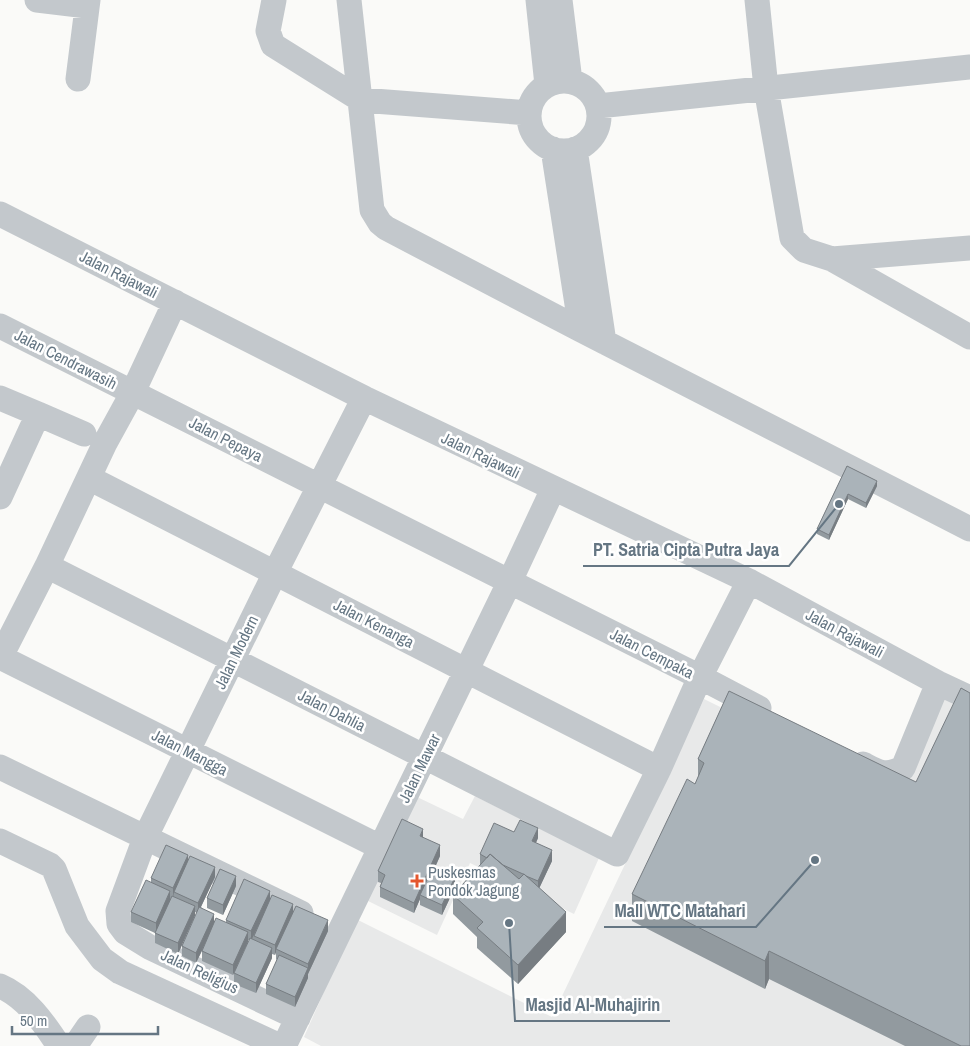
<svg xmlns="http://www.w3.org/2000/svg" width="970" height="1046" font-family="'Archivo Narrow',sans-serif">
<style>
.built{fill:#e8e9e9}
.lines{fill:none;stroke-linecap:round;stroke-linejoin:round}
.minor{stroke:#c3c8cc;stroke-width:25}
.wall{fill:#929a9f}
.shaded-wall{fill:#777d82}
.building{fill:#aab3b9;stroke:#777d82}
.poi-dot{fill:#e4572e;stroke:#fff;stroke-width:2}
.labels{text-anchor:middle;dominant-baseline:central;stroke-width:5;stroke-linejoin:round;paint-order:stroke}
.street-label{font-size:16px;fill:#657683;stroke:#fff}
.poi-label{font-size:16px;fill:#657683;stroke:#fff;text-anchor:start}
.leader{fill:none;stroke:#657683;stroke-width:2}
.callout-dot{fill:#657683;stroke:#fff;stroke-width:2}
.callout-label{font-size:18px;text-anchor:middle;font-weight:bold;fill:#657683;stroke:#fff;stroke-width:5;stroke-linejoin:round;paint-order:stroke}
</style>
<rect width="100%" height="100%" fill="#fafaf8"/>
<path class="built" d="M927,689L970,710V1046H321L304,1037L356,919L552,1017L704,699L881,787Z
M415,796L463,819L475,796L599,858L574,914L470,863L437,935L364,899Z"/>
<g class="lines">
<path class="minor" d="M37,0L87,6
M274,0L268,31L273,45L361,100L529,113
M349,0L372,210L380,223L386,228L581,330L970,529
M538,0L547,85
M560,0L570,81
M757,0L766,88L792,238L804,250L832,259L970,337
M78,79L88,0
M529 116a35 35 0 1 1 70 0a35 35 0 1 1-70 0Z
M598,106L970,67
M553,149L581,330
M575,149L604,342
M0,214L364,398L749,581L938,683L970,698
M832,259L970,248
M0,326L700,677L759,708
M0,398L38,414L0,497
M38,414L84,434
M89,478L659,769
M47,566L617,854L659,769L700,677L749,581
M0,657L380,847
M0,658L47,566L105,443L133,392L175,302
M863,764C878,772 885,777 903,768L938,683
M0,767L301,913
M0,841L50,865L54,869L77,926L102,959L120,972L280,1046
M0,986C26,997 44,1023 59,1046
M298,1018L151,948L125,932L119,924L118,911L145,838L275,573L364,398
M75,1046L88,1027
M284,1046L510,581L553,489"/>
</g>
<path class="wall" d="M847,466L877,486L866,508L848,499L829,540L817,534V529Z
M729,691L970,1046H905L769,979L765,989L632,921V894L695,784L698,777V759Z
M514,832L538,838L536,843L552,861L539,888L566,932L518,984L477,948V937L453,914V895L480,865V854Z
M423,838L440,856L435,868L455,887L442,915L420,905V899L414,913L380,897V887L381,883L378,882V871Z
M188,860L215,877L201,907L214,922L226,923V920L270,900L328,931L308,974V978L295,1007L266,994V984L277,960L276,959V952L275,955L272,954V958L256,993L234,984V973L250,940H248V942L233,975L202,961V951L196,963L182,956V946L197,913L195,912L178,954L155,943V933L131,922V912L151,882V878Z
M236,886L223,915L207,908V898Z"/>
<path class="shaded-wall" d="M877,481V486L866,508V503Z
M848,494V499L829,540V535Z
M538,828V838L532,851V841Z
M423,829V839L420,836Z
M440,845V856L422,895H420V899L414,913V903Z
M552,850V861L538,891V881Z
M188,855V865L174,892L173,898V888Z
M215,867V877L198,913V903Z
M236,876V886L223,915V905Z
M455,877V887L442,915V905Z
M170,891V901L156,933V923Z
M270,891V901L251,941V931Z
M293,904V915L276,949V952L275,955V945Z
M195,906V916L178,954V943Z
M566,912V932L518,984V965Z
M214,914V924L196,963V953Z
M328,920V931L308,974V964Z
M248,932V942L233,975V965Z
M272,948V958L256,993V983Z
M769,951V979L765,989V961Z
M308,968V978L295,1007V997Z"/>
<path class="building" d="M847,466L877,481L866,503L848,494L829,535L817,529Z
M961,688L970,693V1046H961L769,951L765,961L632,894L687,779L695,784L704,763L698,759L729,691L916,782Z
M402,819L423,829L420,836L440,845L414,903L380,887L385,875L378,871Z
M520,820L538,828L532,841L552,850L538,881L526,876L524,874H523L503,865L490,854L487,858L480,854L494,823L514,832Z
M166,845L188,855L173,888L151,878Z
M490,854L519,879L524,874L566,912L518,965L477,928L483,922L453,895Z
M190,856L215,867L198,903L174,892Z
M433,867L455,877L442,905L420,895Z
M220,869L236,876L223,905L207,898Z
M244,879L270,891L251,931L226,920Z
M146,880L170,891L156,923L131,912Z
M272,895L293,904L275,945L254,936Z
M172,896L195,906L178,943L155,933Z
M296,906L328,920L308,964L276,949Z
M199,907L214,914L196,953L182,946Z
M216,918L248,932L233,965L202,951Z
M250,938L272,948L256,983L234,973Z
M279,955L308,968L295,997L266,984Z"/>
<path class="poi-dot" d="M414.5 873.5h5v5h5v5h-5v5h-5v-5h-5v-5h5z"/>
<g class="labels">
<g class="street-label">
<text transform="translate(119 274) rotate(27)">Jalan Rajawali</text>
<text transform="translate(66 359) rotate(27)">Jalan Cendrawasih</text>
<text transform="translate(226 439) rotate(27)">Jalan Pepaya</text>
<text transform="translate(481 455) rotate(26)">Jalan Rajawali</text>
<text transform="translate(374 623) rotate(27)">Jalan Kenanga</text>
<text transform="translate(845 633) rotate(28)">Jalan Rajawali</text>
<text transform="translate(236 652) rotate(-64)">Jalan Modern</text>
<text transform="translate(652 653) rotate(27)">Jalan Cempaka</text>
<text transform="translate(332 710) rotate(27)">Jalan Dahlia</text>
<text transform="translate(190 752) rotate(27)">Jalan Mangga</text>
<text transform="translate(419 768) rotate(-64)">Jalan Mawar</text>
<text transform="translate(200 971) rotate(25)">Jalan Religius</text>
</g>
<g class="poi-label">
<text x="428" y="872">Puskesmas<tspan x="428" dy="18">Pondok Jagung</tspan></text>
</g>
</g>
<path class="leader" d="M839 504L789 566H583M815 860L756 927H604M509 923L515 1021H670"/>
<g class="callout-dot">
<circle cx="839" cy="504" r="5"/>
<circle cx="815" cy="860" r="5"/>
<circle cx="509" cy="923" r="5"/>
</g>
<g class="callout-label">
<text x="686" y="556">PT. Satria Cipta Putra Jaya</text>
<text x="680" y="917">Mall WTC Matahari</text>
<text x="593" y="1011">Masjid Al-Muhajirin</text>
</g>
<path d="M12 1026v8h146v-8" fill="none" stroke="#657683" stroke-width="2.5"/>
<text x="20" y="1026" font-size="15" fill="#657683" stroke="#ffffff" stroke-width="4" paint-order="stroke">50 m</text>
</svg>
